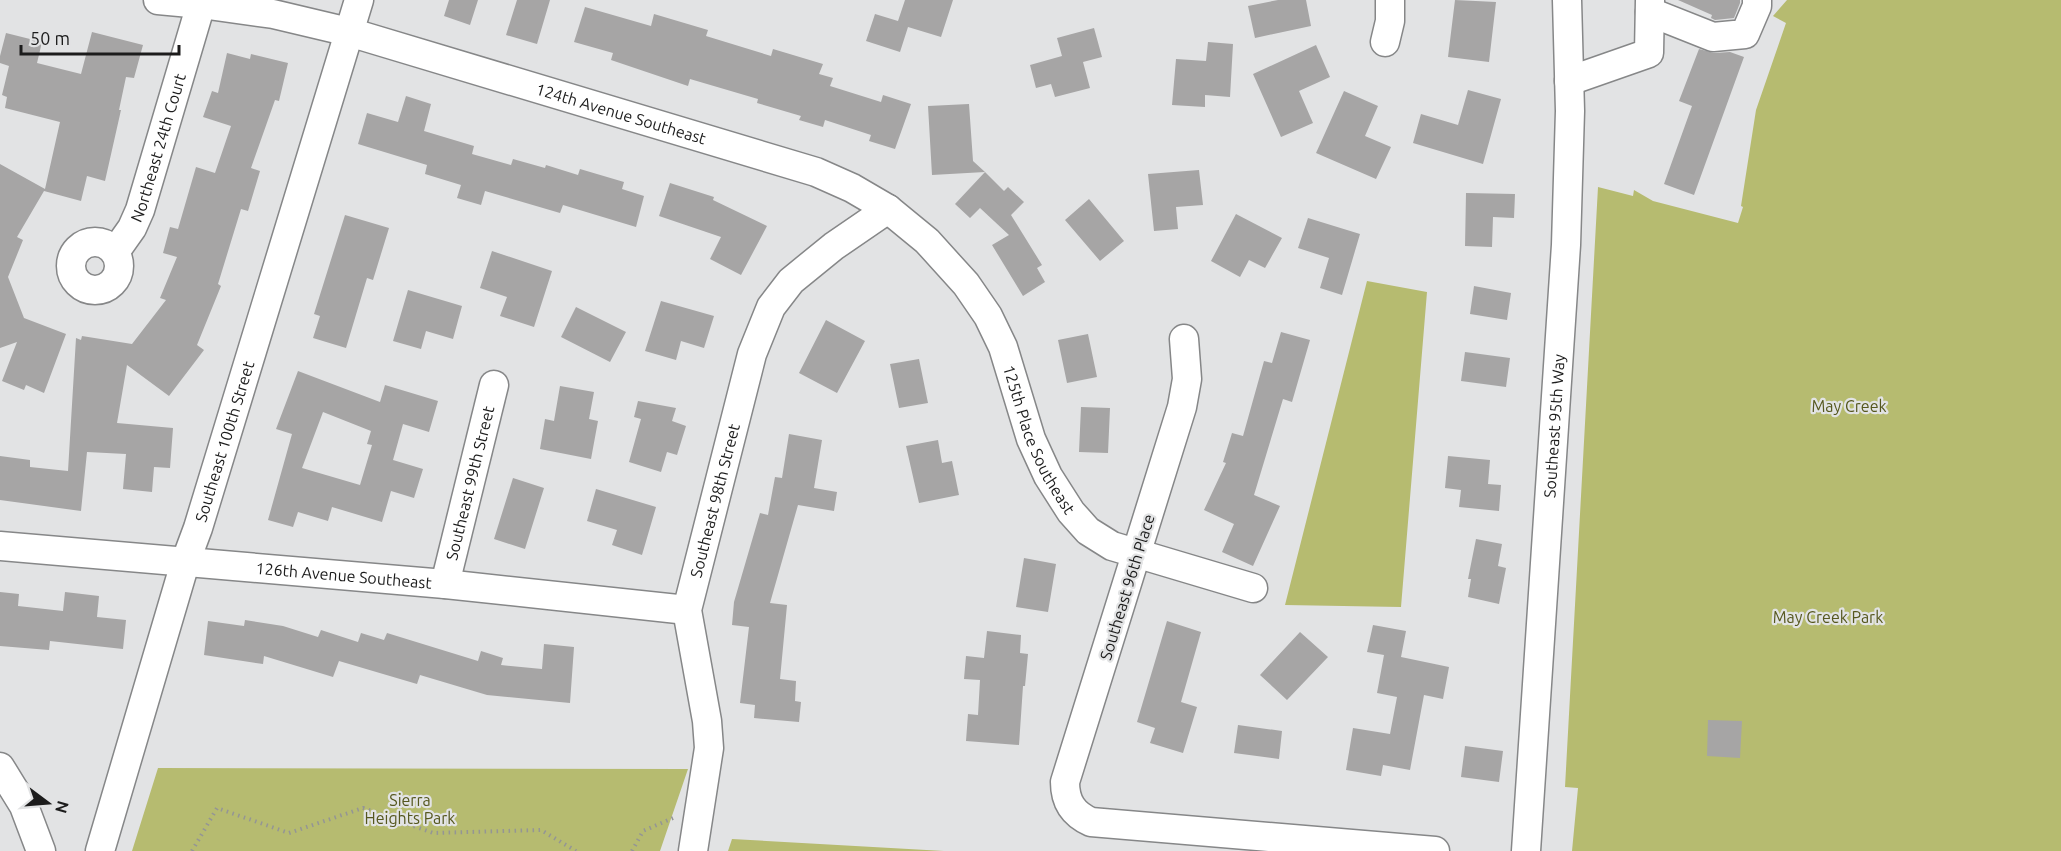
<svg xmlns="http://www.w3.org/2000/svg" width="2061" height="851" font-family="Ubuntu,sans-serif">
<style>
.green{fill:#b6bb70}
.building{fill:#a6a5a5;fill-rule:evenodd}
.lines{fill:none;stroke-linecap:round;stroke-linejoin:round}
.minor-casing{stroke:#868788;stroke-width:31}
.path{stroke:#949595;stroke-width:4;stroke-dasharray:1.5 4.5;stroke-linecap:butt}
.minor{stroke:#fff;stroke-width:28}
.labels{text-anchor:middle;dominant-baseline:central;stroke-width:4.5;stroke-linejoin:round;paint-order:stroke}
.street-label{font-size:16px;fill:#1c1c1c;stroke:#e2e3e4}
.park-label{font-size:16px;fill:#55571e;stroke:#e2e3e4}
</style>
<rect width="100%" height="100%" fill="#e2e3e4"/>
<path class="green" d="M1787,0H2061V851H1572L1578,788L1565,787L1598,187L1633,196L1634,190L1653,201L1738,223L1743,207L1741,206L1756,110L1786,23L1773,16Z
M1367,281L1427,292L1401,607L1285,605Z
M158,768L688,769L660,851H132Z
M732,839L944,851H728Z"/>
<path class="building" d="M449,0H478L470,25L444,16Z
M517,0H550L537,44L506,35Z
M905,0H953L941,37L908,27L900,52L866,41L875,14L898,21Z
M1278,0H1306L1311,26L1255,38L1248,6Z
M1455,0L1496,2L1489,62L1448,57Z
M1678,0H1740V3L1734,18L1715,20L1711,18L1712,15Z
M585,7L651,26L654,14L708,30L706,36L771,56L773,49L823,64L819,74L833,78L830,86L881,102L883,95L911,104L895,149L869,141L871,135L825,120L823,127L799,120L801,116L757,103L758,99L690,79L688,86L611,60L613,53L574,42Z
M1094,28L1102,57L1083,62L1090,88L1055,97L1051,84L1036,88L1030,65L1062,56L1057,38Z
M92,32L143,45L134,78L126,77L119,110H121L105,181L87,176L81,201L44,191L17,237L23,240L8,277L24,318L66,334L44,393L26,385L24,390L2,381L17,342L0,348V164L45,189L60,122L5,108L7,97L2,95L9,66L0,63V56L6,33L42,42L37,63L81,74Z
M1208,42L1233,44L1230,97L1205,95V107L1172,105L1176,59L1206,61Z
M1316,45L1330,77L1299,91L1313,123L1281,137L1253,74Z
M1699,49L1714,53L1730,52L1744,57L1694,195L1664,184L1692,106L1679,101Z
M227,53L250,59L251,54L288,63L279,101L275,100L251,168L260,171L248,211L241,209L218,284L221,286L197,345L204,350L169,396L127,365L117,423L173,428L170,468L154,467L152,492L123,489L126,454L87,452L81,511L0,500V456L30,460V467L68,471L76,338L81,340L82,336L132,344L166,300L160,298L177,257L163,253L170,227L178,229L196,167L215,173L231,126L203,117L212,91L218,93Z
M1468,90L1501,99L1483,164L1413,143L1421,114L1458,125Z
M1344,91L1378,106L1365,136L1391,147L1376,179L1316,153Z
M406,96L431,104L424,131L474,146L472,154L511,165L513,159L545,168L546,165L578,175L580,169L624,182L622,189L644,196L636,227L563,205L560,213L485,191L481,205L457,198L461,185L425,174L427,165L358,144L367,113L398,122Z
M969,104L973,161L985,172L932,175L928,106Z
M1199,170L1203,205L1176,207L1178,229L1154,231L1148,174Z
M985,172L1004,191L1008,187L1024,202L1011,215L1042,265L1037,268L1045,282L1023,296L992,245L1009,235L980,208L970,218L955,204Z
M670,183L714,197L713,200L767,226L741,275L710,259L721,237L659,216Z
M1466,193L1515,194L1514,218L1493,217L1492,247L1465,246Z
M1089,199L1124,241L1100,261L1065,220Z
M1236,214L1282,238L1265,268L1249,260L1240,277L1211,261Z
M345,215L389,228L373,280L367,278L346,348L313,338L320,316L314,314Z
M1308,218L1360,234L1342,295L1320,288L1329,258L1298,248Z
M492,251L552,271L534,327L500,316L507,297L480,288Z
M1474,286L1511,293L1507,320L1470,314Z
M408,290L462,306L453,339L426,331L421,349L393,341Z
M661,301L714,316L704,348L681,341L676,360L645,351Z
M576,307L626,332L610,362L561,337Z
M826,320L865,341L837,393L799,373Z
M1281,332L1310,340L1292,402L1283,399L1254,495L1280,506L1253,566L1222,552L1234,524L1204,510L1226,463L1223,462L1232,433L1243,436L1264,361L1272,363Z
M1088,334L1097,377L1067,383L1058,340Z
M1465,352L1510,358L1506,387L1461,381Z
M919,359L928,403L899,408L890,364Z
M298,371L380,402L385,385L438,401L429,432L403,424L393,460L423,469L414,498L391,491L382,522L332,507L328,521L298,512L293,527L268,520L292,434L276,429ZM323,412L371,431L367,444L372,445L360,485L302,468Z
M560,386L594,392L589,419L598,421L591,459L540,449L545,419L554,421Z
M638,401L676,408L672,421L686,426L677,455L667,452L661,472L629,462L641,419L634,417Z
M1081,407L1110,408L1108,453L1079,452Z
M789,434L822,440L814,488L837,492L834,511L798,505L770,603L787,605L780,679L796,681L795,701L801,702L799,722L754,718L755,705L740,703L749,627L732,625L734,602L760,513L768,515L775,477L782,478Z
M938,440L942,463L952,461L959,495L919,503L906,446Z
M1448,456L1490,460L1488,484L1501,485L1499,511L1459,507L1461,490L1445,488Z
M513,478L544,488L525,549L494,539Z
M596,489L656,507L642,555L612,545L617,530L587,521Z
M1476,539L1502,544L1498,566L1506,568L1499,604L1468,597L1471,579H1468Z
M1024,558L1056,564L1048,612L1016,607Z
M0,592L19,594L18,606L63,611L65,592L99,596L97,617L126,620L123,649L50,641L49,650L0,646Z
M245,620L283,626L318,637L321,630L358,642L361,633L384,640L387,633L478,661L481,651L503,658L501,665L542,669L544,644L574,647L570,703L487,695L420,675L417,684L339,661L333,677L264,656L263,664L204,655L208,621L244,626Z
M1167,621L1201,632L1181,702L1197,707L1183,753L1150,743L1155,728L1137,722Z
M1373,625L1406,631L1401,657L1449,667L1443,699L1424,695L1410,770L1383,765L1381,776L1346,770L1353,728L1390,734L1397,697L1377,693L1384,655L1367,652Z
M987,631L1021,635L1020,653L1028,654L1025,686H1023L1019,745L966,741L968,714L978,715L980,680L964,679L966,656L984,658Z
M1300,632L1328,657L1287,700L1260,675Z
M1708,720L1742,721L1740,758L1707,756Z
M1238,725L1282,731L1279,759L1234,753Z
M1465,746L1503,751L1499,782L1461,777Z"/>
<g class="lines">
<g class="minor-casing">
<g id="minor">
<path id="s1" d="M158,0L201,4L273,14L349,32L816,172L852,188L888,209L927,241L966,284L988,316L1003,347L1031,439L1048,476L1071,512L1088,531L1112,546L1253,588"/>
<path d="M1650,12L1713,37L1745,34L1757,6V0"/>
<path d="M1385,42L1390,21V0"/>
<path d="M1569,81L1649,53L1650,0"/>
<circle cx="95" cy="266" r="24"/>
<path id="s2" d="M115,252L132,228L140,210L201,4"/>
<path d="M1184,339L1187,379L1182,407L1065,782C1065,802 1073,814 1091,822L1435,851"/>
<path id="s3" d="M0,546L445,584L687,610"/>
<path id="s4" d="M445,584L494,385"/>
<path d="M0,767L24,806L41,851"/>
<path id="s5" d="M100,851L185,563L198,528L359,0"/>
<path id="s6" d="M693,851L709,748L707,721L687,610L752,354L771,307L791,281L834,246L888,209"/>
<path id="s7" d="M1526,851L1566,245L1570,111L1567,0"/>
</g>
</g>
<path class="path" d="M192,851L217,808L289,833L363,808L433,833L541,830L576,851
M632,851L643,831L673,818"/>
<use href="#minor" class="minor"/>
</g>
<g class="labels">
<g class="street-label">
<text stroke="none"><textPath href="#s1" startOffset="478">124th Avenue Southeast</textPath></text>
<text stroke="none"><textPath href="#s2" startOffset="114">Northeast 24th Court</textPath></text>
<text stroke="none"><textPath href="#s7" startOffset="426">Southeast 95th Way</textPath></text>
<text stroke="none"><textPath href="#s1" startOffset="1044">125th Place Southeast</textPath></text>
<text stroke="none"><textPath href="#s5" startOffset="428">Southeast 100th Street</textPath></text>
<text stroke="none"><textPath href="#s4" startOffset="104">Southeast 99th Street</textPath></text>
<text stroke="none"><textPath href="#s6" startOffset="357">Southeast 98th Street</textPath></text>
<text stroke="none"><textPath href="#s3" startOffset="345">126th Avenue Southeast</textPath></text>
<text transform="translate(1127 587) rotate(-73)">Southeast 96th Place</text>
</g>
<g class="park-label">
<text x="1849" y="406">May Creek</text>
<text x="1828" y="617">May Creek Park</text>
<text x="410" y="800">Sierra<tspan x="410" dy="18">Heights Park</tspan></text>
</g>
</g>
<g transform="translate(48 803) rotate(106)" stroke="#e2e3e4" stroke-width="4.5" paint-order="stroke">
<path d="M0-4.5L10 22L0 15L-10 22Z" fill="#1c1c1c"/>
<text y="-9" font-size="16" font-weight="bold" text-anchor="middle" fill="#1c1c1c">N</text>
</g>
<path d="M21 45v9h158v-9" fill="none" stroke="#1c1c1c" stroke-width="3"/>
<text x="30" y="45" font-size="18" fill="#1c1c1c" stroke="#e2e3e4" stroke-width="4.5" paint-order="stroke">50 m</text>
</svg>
